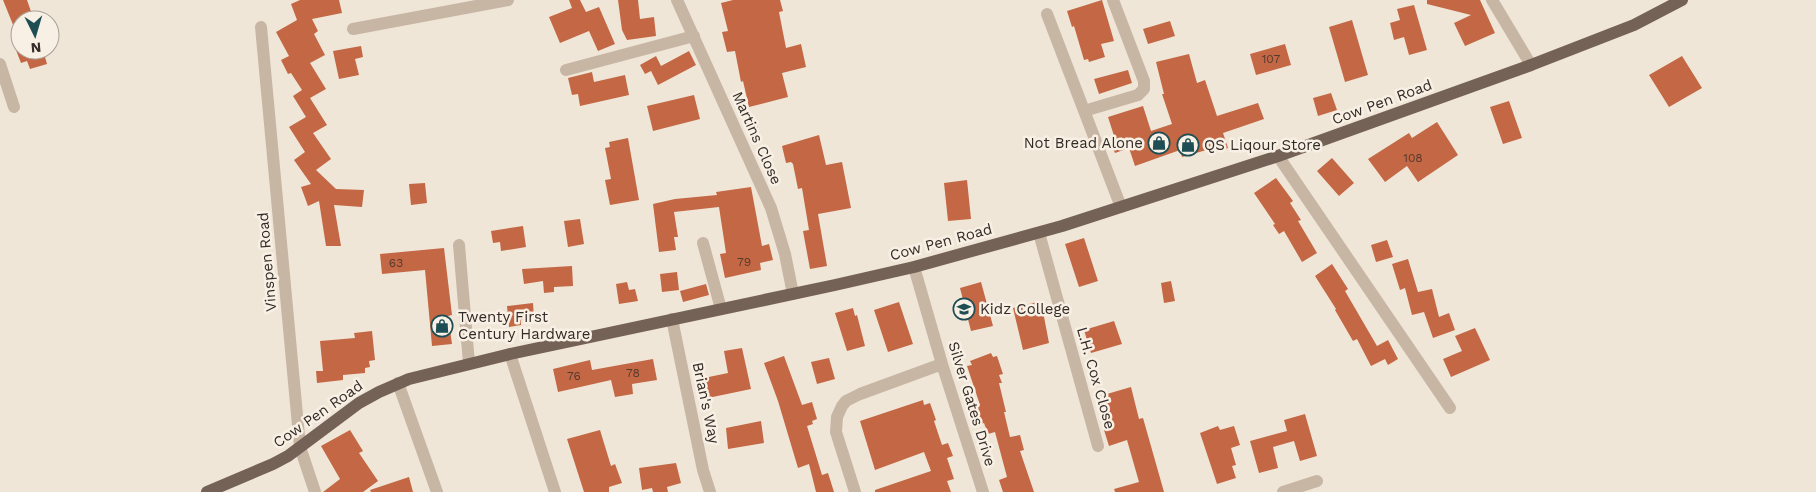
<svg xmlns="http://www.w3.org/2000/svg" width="1816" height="492" font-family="'Work Sans',sans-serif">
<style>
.building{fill:#c36744}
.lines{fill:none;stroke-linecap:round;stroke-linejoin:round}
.minor{stroke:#c8b6a5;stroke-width:12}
.major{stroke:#756257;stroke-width:12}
.labels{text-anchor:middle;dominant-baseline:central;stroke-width:5;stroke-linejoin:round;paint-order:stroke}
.number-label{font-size:12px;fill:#573a2e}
.street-label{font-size:15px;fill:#332b26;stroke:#f8f0e4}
.poi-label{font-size:15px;fill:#332b26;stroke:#f8f0e4;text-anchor:start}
</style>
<rect width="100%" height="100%" fill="#f0e6d8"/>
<path class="building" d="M3,0H27L34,20H20V42Z
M300,0H339L342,13L312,19L318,31L314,34L325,55L310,63L326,89L310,98L327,125L313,133L331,159L316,170L336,189L364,190L362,207L334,205L341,246H326L319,201L308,206L301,187L311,184L294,160L305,152L289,127L306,117L293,96L302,90L291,73L288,74L281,60L289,56L276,32L297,20L291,4Z
M569,0H580L586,12L599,7L615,44L598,51L589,31L560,43L549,17L572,8Z
M618,0H638L640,19L654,17L656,36L627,40L622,30Z
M733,0H780L783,11L779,12L786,48L801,44L806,67L782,73L788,97L749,107L743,81L741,82L735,51L727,52L722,32L728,31L721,3Z
M1102,0L1114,41L1101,44L1105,57L1089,62L1088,59L1084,60L1074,26L1072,27L1067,11Z
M1427,0H1480L1495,33L1465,46L1454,23L1471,15L1427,4Z
M1414,5L1427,50L1409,55L1404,37L1394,40L1390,23L1400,20L1397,9Z
M1352,20L1368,75L1345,82L1329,27Z
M1170,21L1175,36L1148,44L1143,29Z
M1285,44L1291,65L1256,75L1250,54Z
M361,46L363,57L355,59L359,75L339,79L333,51Z
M16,50H43L47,64L30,69L27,61L21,63Z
M689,51L696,65L658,85L651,71L645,74L640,65L656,56L661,66Z
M1189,54L1197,83L1205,80L1217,116L1258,103L1264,119L1223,133L1228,148L1212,153L1210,149L1182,157L1180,150L1135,166L1129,148L1115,153L1111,144L1116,142L1108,117L1143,106L1151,131L1172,124L1162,94H1164L1156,62Z
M1682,56L1702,88L1669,107L1649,75Z
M1128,70L1132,83L1099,94L1094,79Z
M592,72L594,82L625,75L629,95L580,106L578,94L572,95L568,78Z
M1331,93L1337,110L1318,116L1313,98Z
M694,95L700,119L653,131L647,106Z
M1509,101L1522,138L1503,144L1490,107Z
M756,122L759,132L749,136L745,125Z
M1437,122L1458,155L1418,182L1407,166L1385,182L1368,159L1409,133L1412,138Z
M819,135L826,165L842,162L851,208L818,214L827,266L810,269L803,231L809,230L802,188L798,189L793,164L791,162L786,163L782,146Z
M628,138L639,200L610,205L605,180L611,179L605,148L610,147L609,142Z
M1332,158L1354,183L1339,196L1317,171Z
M1276,178L1293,201L1290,203L1301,220L1298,221L1317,253L1302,262L1284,231L1279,234L1273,225L1275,224L1254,193Z
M967,180L971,219L948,221L944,183Z
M425,183L427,203L411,205L409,184Z
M751,187L762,246L769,244L773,260L760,263L761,270L725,278L720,254L726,253L719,207L674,212L678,237H674L676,250L659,252L653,204L675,199L717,195L716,192Z
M580,219L584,244L568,247L564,221Z
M523,226L526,247L501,251L500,242L493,243L491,231Z
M1084,238L1098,281L1079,287L1065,244Z
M1387,240L1393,257L1376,262L1371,245Z
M444,248L452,315L448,316L452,344L432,346L425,270L382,274L380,254Z
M1408,259L1418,292L1432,289L1439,317L1449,313L1455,330L1433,338L1424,312L1412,315L1405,288L1400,290L1392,264Z
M1332,264L1348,289L1345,291L1377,346L1388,340L1398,359L1388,365L1385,359L1371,366L1357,339L1353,341L1335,310L1336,309L1315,276Z
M572,266L573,286L554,287V292L544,293L543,281L524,284L522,269Z
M677,272L679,290L662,292L660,274Z
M1171,281L1175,301L1164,303L1161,283Z
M627,282L629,290L635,289L638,301L619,304L616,284Z
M981,282L993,326L971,331L960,288Z
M706,284L709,295L683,302L680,291Z
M1041,301L1049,343L1023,350L1013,308Z
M899,302L913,344L888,352L874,310Z
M533,303L534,319L521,320V325L509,327L507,306Z
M853,308L855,316L857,315L865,346L847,351L835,313Z
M1114,321L1122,344L1091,353L1084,330Z
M1475,328L1490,360L1451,377L1443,359L1462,351L1455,336Z
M372,331L375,360L369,361L370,367L365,368V373L343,375V380L317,383L316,371H323L320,341L355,338L354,333Z
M742,348L751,389L703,399L699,379L728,373L724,351Z
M991,353L993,357L997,356L1003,374L999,375L1002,383H999L1006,412H1004L1010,437L1020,435L1024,450L1020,451L1034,492H1003L999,480L1007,477L995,432L988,434L984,423L980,424L976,406L980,405L967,366L972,365L970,361Z
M784,356L802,405L812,402L817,419L812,421L813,424L807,426L822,475L828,473L834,492H816L809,464L798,468L778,401L764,363Z
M829,358L835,379L817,384L811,362Z
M653,359L657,380L632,384L633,394L615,397L611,380L558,392L553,369L590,360L592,370Z
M1131,387L1139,419L1143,418L1164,492H1115L1114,489L1139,482L1127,440L1109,446L1104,430L1108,428L1100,396Z
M923,400L924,405L930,403L936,420L934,421L942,445L948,443L953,456L947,458L954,479L947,481L951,492H875V490L931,471L924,452L875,470L860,421Z
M1305,414L1317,456L1300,461L1294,441L1273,447L1278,468L1259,473L1250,441L1287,431L1284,420Z
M761,421L764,443L728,449L726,428Z
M1218,426L1220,430L1234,426L1240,445L1231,448L1236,465L1232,466L1236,478L1217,484L1200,433Z
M350,430L363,451L359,453L378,481L363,492H323L340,479L321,446Z
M600,430L611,466L615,464L622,483L609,487V492H584L567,439Z
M676,463L681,483L667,487L668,492H653L652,488L642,490L639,468Z
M409,477L413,492H371L370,490Z"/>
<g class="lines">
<path class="minor" d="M677,0L771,208L785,254L793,294
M1492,0L1531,65
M1047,14L1121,207
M261,27L300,447L315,492
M353,29L508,0
M0,64L14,107
M566,70L694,36
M1084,111L1138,95L1144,89V81L1113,0
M1278,156L1450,408
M1039,233L1098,446
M703,243L721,309
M459,245L469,363
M914,267L942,364L983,492
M672,319L703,470L710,492
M510,354L555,492
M398,383L437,492
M855,492L836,432L837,417L842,406L846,401L860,394L942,364
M1283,492L1317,481"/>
<path class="major" d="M207,492L273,464L288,456L359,403L379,392L409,379L510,354L835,285L914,267L1062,226L1278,156L1531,65L1634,25L1682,0"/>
</g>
<defs>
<g id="shop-ring" transform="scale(1.125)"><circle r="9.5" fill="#f8f0e4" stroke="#1d4e54" stroke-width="1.5"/><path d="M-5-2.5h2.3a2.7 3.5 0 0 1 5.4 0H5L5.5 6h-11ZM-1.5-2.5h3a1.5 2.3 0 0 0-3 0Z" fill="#1d4e54"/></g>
<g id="school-ring" transform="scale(1.125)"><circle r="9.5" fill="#f8f0e4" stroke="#1d4e54" stroke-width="1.5"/><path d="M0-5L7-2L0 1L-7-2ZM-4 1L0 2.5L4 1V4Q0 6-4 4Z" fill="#1d4e54"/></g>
</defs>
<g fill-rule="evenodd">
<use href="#shop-ring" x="1159" y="143"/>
<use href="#shop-ring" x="1188" y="145"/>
<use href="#school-ring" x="964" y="309"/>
<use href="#shop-ring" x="442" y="326"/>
</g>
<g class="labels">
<g class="number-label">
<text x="1271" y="59">107</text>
<text x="1413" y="158">108</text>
<text x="744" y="262">79</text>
<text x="396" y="263">63</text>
<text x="633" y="373">78</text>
<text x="574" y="376">76</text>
</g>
<g class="street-label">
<text transform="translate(1382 102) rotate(-20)">Cow Pen Road</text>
<text transform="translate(757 138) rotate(66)">Martins Close</text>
<text transform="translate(941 242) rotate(-15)">Cow Pen Road</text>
<text transform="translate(267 262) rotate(-95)">Vinspen Road</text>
<text transform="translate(1096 378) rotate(74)">L.H. Cox Close</text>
<text transform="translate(706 403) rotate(78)">Brian's Way</text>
<text transform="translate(972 404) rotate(73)">Silver Gates Drive</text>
<text transform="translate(318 414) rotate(-35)">Cow Pen Road</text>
</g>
<g class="poi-label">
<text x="1143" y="143" text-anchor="end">Not Bread Alone</text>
<text x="1204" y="145">QS Liqour Store</text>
<text x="980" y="309">Kidz College</text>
<text x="458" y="317">Twenty First<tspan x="458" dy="17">Century Hardware</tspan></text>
</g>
</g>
<g transform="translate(35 35) rotate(175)"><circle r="24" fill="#f8f0e4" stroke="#a9a198"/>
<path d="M0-4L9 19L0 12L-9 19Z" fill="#1d4e54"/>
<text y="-8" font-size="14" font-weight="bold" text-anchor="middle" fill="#332b26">N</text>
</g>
</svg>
